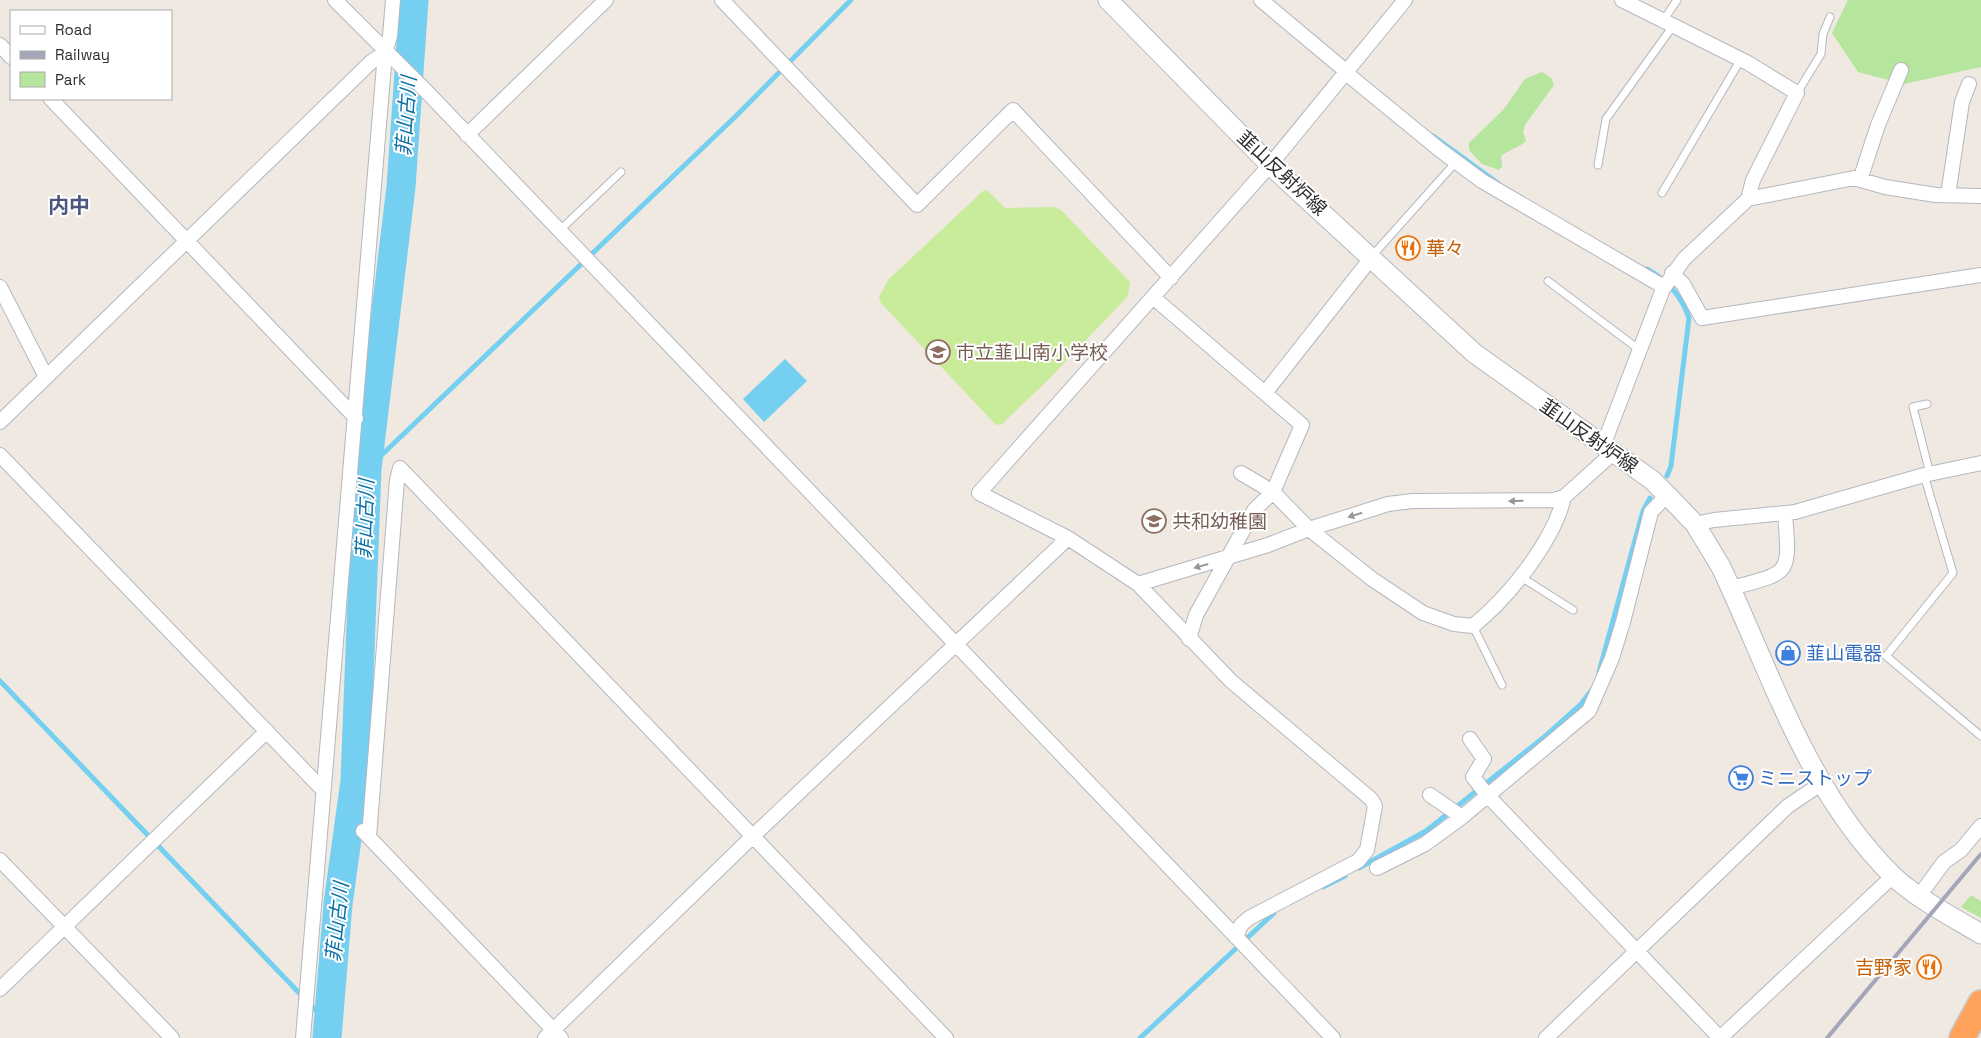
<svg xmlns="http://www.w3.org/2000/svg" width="1981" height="1038" font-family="'Space Grotesk','Noto Sans JP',sans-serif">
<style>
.green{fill:#b6e59e}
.pitch{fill:#c9ec9a}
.water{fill:#75cff0}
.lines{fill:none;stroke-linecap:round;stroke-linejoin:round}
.stream{stroke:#75cff0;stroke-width:5}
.river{stroke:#75cff0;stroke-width:29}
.lane-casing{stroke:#b4b7c1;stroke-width:9}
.street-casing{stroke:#b4b7c1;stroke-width:16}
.secondary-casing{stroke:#b4b7c1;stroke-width:21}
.highway-casing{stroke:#c9c9c9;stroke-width:28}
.lane{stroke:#fff;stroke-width:7}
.street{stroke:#fff;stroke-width:14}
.secondary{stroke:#fff;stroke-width:19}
.highway{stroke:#ffa35c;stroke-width:25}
.rail{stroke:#a3a6b8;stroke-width:4}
.oneway{fill:#969696}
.labels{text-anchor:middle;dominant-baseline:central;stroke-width:4;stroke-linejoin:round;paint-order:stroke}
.street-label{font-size:19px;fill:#2e2e2e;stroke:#fff}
.food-label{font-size:19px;fill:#c56008;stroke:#fff;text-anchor:start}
.education-label{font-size:19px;fill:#785e54;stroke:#fff;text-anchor:start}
.shop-label{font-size:19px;fill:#366cbe;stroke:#fff;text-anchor:start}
.water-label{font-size:20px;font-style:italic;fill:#0d6fa3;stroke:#fff}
.quarter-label{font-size:21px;font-weight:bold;fill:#4d5680;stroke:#fff}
</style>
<rect width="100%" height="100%" fill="#efe9e1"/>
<path class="green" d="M1848,0H1981V67L1904,84L1858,72L1832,33Z
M1542,72L1551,78L1554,85L1525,125L1523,132L1526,141C1521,147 1508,150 1501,156L1502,167L1499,170L1482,164L1469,150V143L1504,109L1525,79Z
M1971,895L1981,901V918L1961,907Z"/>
<path class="pitch" d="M987,190L1005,208L1053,207L1061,210L1130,282L1128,296L1049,379L1002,424L996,425L881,303L879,297L888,280L983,191Z"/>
<path class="water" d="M785,359L807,381L764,422L743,399Z"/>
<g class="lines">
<path class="stream" d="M1433,136L1499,184
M1647,269C1667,280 1682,297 1689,318L1671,466L1667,476
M367,469L736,116L851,0
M1599,672L1643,511L1650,498
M0,681L328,1023
M1359,868L1426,831L1543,738L1581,704L1591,691
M1323,887L1345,876
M1140,1038L1274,913"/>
<path class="river" d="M327,1038L338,904L355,781L367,469L401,187L414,0"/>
<g class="lane-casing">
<path id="lane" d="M1663,21L1677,0
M1797,93L1821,54L1823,34L1830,17
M1598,165L1606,119L1673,26
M1662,193L1741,59
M559,231L621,172
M1372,256L1456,162
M1548,281L1641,351
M1927,404L1913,407L1930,474
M1924,475L1953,573L1886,656L1981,736
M1521,577L1573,610
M1473,626L1502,685"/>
</g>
<g class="street-casing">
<path id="street" d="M335,0L426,91L1333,1038
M722,0L917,205L1013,110L1171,278
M1261,0L1347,72
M1622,0L1748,63L1797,93L1753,180L1748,199
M0,45L11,57
M1346,73L1440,150L1482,181L1664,287
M51,99L356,418
M467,135L606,0
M1860,180L1878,125L1901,70
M1948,195L1962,102L1969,84
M1672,273L1683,284L1702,318L1981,275
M0,287L46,377
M1154,298L1302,425L1273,492L1255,509L1196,615L1189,639
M1265,393L1372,257
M0,422L371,62L385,53
M1603,446L1663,289L1684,259L1748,199L1854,178L1885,187L1936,195L1981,196
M0,455L323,790
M1241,473L1273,492L1309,529L1372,579L1423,613L1454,624L1473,626C1508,598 1554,541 1564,497
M1695,524L1714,520L1795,512L1924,475L1981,463
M1138,584L1268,545L1309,529L1388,504L1413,501L1554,500L1564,497L1613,453
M1731,588C1791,572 1790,576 1785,514
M1470,739L1484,759L1473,777L1488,796L1720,1038
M1430,795L1462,817
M363,831L561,1038
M369,837L397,480L400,468L946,1038
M0,860L172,1038
M1377,868L1425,844L1462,817L1589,711L1612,658L1623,622L1651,512L1667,495
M1919,896L1944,862L1961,850L1981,826
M1236,937L1241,925L1249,918L1358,861L1367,850L1375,806L1371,799L1231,681L1138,584L1068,538L979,493L1270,165L1405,0
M0,989L267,731
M303,1038L385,53L390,36L393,0
M545,1038L753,836L1068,538
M1546,1038L1788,806L1822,783
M1720,1038L1893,876"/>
</g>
<g class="secondary-casing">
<path id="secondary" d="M1108,0L1270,165L1474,353L1652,480L1667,495L1695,524L1721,567C1771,673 1807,791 1892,875C1917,899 1951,916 1981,934"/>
</g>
<g class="highway-casing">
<path id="highway" d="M1962,1038L1981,1003"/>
</g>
<use href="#lane" class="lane"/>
<use href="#street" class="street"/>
<use href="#secondary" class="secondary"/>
<use href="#highway" class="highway"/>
<path class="rail" d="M1827,1038L1981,854"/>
</g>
<defs><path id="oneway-solid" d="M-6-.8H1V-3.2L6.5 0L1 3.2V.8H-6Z" transform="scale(1.25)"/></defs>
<g class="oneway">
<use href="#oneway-solid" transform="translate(1516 501) rotate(179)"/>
<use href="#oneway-solid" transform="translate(1355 515) rotate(162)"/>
<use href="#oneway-solid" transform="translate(1201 566) rotate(164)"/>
</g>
<defs>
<g id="restaurant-ring" transform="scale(1.25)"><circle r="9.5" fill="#fff" stroke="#e8710a" stroke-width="1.5"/><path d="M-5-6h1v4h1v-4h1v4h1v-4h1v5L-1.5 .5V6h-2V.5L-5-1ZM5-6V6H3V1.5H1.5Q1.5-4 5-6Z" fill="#e8710a"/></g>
<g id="school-ring" transform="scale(1.25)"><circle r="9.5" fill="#fff" stroke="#8d6e63" stroke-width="1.5"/><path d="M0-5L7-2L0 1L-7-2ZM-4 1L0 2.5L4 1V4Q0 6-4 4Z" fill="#8d6e63"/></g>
<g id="shop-ring" transform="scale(1.25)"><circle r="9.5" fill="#fff" stroke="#3f7fe0" stroke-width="1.5"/><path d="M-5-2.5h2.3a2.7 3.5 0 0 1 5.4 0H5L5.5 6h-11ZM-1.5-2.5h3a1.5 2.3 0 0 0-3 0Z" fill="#3f7fe0"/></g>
<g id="supermarket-ring" transform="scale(1.25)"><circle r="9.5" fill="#fff" stroke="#3f7fe0" stroke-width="1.5"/><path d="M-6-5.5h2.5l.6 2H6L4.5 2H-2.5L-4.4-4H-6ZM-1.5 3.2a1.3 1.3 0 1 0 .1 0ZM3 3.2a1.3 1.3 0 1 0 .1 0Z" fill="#3f7fe0"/></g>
</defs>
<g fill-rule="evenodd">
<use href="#restaurant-ring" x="1408" y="248"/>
<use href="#school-ring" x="938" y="352"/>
<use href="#school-ring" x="1154" y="521"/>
<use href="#shop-ring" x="1788" y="653"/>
<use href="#supermarket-ring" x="1741" y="778"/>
<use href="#restaurant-ring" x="1929" y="967"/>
</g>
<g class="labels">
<g class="street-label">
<text transform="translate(1282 173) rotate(43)">韮山反射炉線</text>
<text transform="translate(1589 436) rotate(35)">韮山反射炉線</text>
</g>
<g class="food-label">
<text x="1426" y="248">華々</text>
<text x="1912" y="967" text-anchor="end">吉野家</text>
</g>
<g class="education-label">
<text x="956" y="352">市立韮山南小学校</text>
<text x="1172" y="521">共和幼稚園</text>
</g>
<g class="shop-label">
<text x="1806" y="653">韮山電器</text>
<text x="1758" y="778">ミニストップ</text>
</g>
<g class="water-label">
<text transform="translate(406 116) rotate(-86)">菲山古川</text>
<text transform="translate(365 519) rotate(-88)">菲山古川</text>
<text transform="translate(337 922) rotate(-84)">菲山古川</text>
</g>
<g class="quarter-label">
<text x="69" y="205">内中</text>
</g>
</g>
<rect x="10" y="10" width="162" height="90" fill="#ffffff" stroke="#ababab"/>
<rect x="20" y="26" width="25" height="8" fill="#ffffff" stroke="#ababab"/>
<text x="55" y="35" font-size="15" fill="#2e2e2e">Road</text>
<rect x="20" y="51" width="25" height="8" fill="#a3a6b8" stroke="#ababab"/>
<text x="55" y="60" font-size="15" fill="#2e2e2e">Railway</text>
<rect x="20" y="72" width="25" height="15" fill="#b6e59e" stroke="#ababab"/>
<text x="55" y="85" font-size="15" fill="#2e2e2e">Park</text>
</svg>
